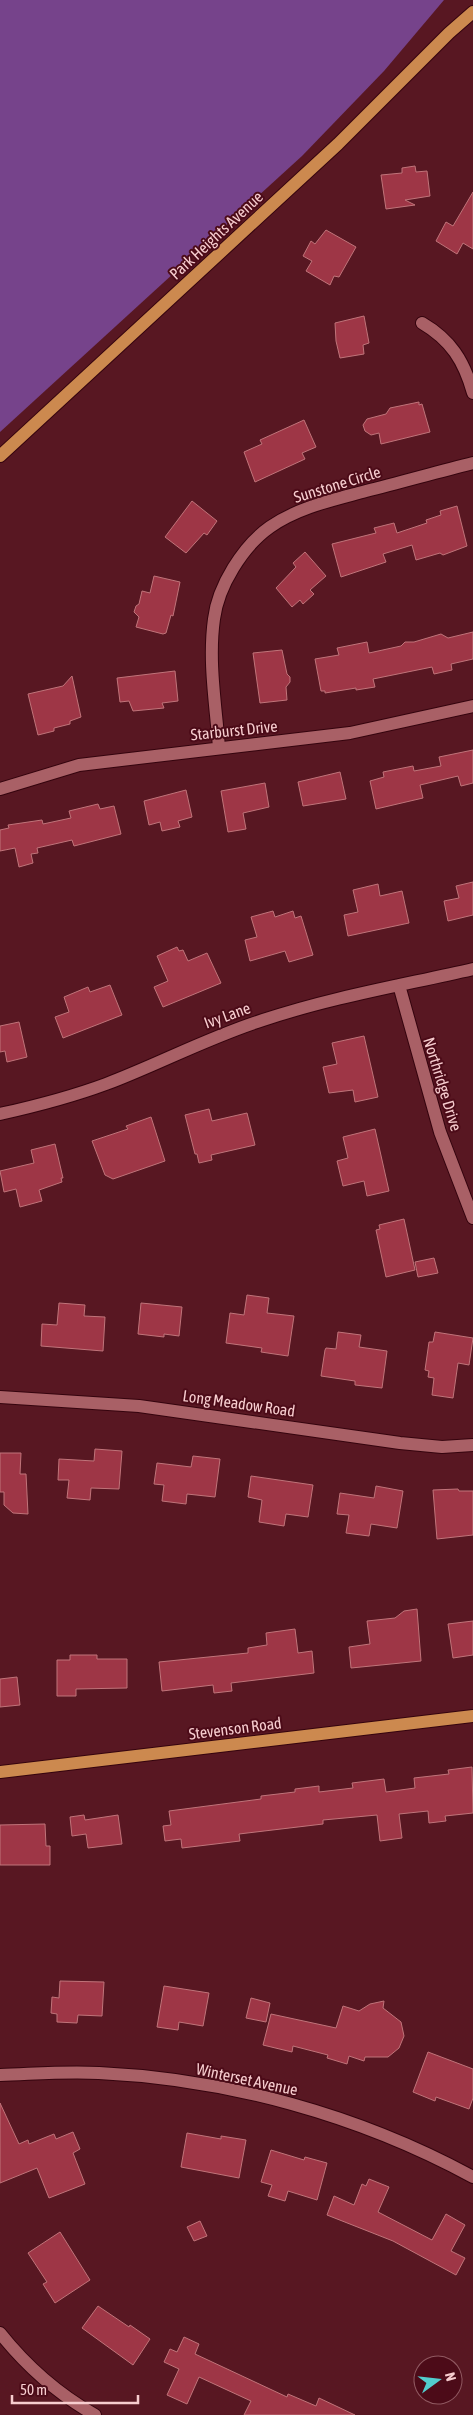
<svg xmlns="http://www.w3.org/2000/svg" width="473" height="2415" font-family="'Asap Condensed',sans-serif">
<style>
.green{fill:#76438b}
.building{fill:#9e3646;stroke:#c0747a}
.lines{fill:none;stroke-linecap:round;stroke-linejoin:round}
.minor-casing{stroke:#35040e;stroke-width:14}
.major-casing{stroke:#35040e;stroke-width:14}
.minor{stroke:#a96066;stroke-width:12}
.major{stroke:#cc894f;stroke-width:12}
.labels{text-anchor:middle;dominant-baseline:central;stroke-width:4;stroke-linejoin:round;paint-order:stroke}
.street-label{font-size:16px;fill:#f7cdcf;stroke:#4c0b18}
</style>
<rect width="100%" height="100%" fill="#581722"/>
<path class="green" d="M0,0H444L384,71L302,156L0,432Z"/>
<path class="building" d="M415,166L416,172L427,171L430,196L405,200L415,205L386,209L381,175L402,173V168Z
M473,192V249L463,243L457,254L436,241L446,222L453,226Z
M326,230L356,247L339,277L334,276L330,285L306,271L312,261L303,256L311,241L315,244Z
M364,316L369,343L363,345L364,354L340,358L336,341L335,323Z
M419,402V405L422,404L430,432L381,444L379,433L371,435L365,431L363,425L367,419L386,414L390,408Z
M304,420L316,447L302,453L305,459L255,482L244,452L262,444L260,440Z
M192,501L217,521L207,535L204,533L186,553L165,537Z
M457,506L467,546L443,555L440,553L416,560L412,545L383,554L386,562L341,577L332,544L376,533L374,528L394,523L397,533L427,523L426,520L441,515L440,511Z
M305,552L326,576L310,590L314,594L303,604L300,600L292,607L276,588L296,567L293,563Z
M154,576L180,582L173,616L171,615L166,633L163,634L136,627L139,617L134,612L136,606L139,604L142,591L150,593Z
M473,632V659L451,664L452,670L434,674L432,667L373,679L375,687L356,690V688L325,693V691H321L315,659L339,655L337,648L367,642L369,653L401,646L405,642H414L441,634L448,638Z
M282,650L287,674L290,677V682L286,687L287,700L260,703L253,653Z
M175,671L178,701L162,703L164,708L133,711L129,701L120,702L117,678Z
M72,676L81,717L70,721V724L54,728V731L38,735L28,694L63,686Z
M473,750V783L461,786L458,776L420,785L423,798L376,809L370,781L384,777L383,772L413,766L414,771L441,766L439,757Z
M340,772L346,799L303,806L298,782Z
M265,783L269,807L243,813L246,829L228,832L221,791Z
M186,790L192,817L178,821L180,827L162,831L160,822L149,825L144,801Z
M98,804L100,809L114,806L121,834L74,846L72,840L37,848L38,853L31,854L33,863L19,867L15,848L0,851V830L9,828L8,825L42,820L43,824L71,818L69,811Z
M473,882V915L448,921L444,901L459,898L456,886Z
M378,884L380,896L402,891L409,923L348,936L344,915L358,912L353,890Z
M273,911L275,917L293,911L295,918L301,916L313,955L289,962L285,951L250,961L245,940L257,937L251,917Z
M177,947L179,951L183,950L188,961L207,953L221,983L163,1007L154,987L168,981L157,956Z
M110,985L122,1015L63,1038L55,1017L69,1012L64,997L88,987L90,992Z
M19,1022L27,1057L7,1062L5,1051L0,1052V1026Z
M364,1036L378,1097L355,1102L353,1090L329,1093L323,1067L337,1064L332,1043Z
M209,1109L212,1121L247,1113L255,1145L211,1155L212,1160L199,1163L197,1154H195L185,1115Z
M151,1117L165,1161L113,1179L105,1175L92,1141L128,1129L126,1126Z
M375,1129L389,1191L367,1196L364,1181L343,1186L337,1161L348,1158L343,1137Z
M55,1144L63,1178H61L62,1182L39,1190L42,1201L20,1207L16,1189L4,1192L0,1171L34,1163L31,1150Z
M404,1219L415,1270L386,1277L376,1230L380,1229L379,1225Z
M434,1258L438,1273L418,1277L415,1262Z
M247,1295L269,1298L267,1313L294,1316L288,1356L261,1352L262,1348L226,1343L230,1313L244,1315Z
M59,1303L85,1305L84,1316L105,1317L103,1351L41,1346L42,1324L57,1325Z
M141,1303L182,1307L179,1336L164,1334V1337L138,1334Z
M338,1332L361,1335L359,1347L387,1351L382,1388L355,1385V1381L321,1376L325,1350L326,1348L336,1349Z
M435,1332L473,1338L469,1365L458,1363L453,1398L432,1395L434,1378L428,1377L429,1371L425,1370L429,1342H433Z
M95,1449L122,1451L119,1489L91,1488L90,1500L67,1498L69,1480H58L59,1459L94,1461Z
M0,1453H21L20,1474H26L28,1514L13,1513L4,1505V1492H0Z
M193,1456L220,1459L215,1497L187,1494L186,1504L162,1501L164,1485L154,1484L157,1463L191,1467Z
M251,1476L313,1485L308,1517L286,1514L284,1526L259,1522L262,1500L248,1497Z
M376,1486L403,1491L397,1528L371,1524L369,1536L346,1533L349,1515L337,1514L340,1493L374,1498Z
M458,1489L459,1491H473V1535L437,1539L433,1490Z
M417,1609L421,1661L351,1668L349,1647L370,1644L367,1621L395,1618L404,1611Z
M473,1621V1655L453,1658L448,1624Z
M295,1629L298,1653L312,1651L314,1673L231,1683L232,1691L214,1693L213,1685L162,1691L159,1662L248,1653V1648L267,1645L266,1633Z
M70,1655H97V1659H127V1688L76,1689V1696H57V1660H70Z
M17,1677L20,1705L0,1707V1679Z
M472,1767L473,1813L445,1816L446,1821L429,1823L428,1811L399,1814L402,1838L380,1841L377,1815L323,1820V1824L239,1834L240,1841L182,1848L181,1839L165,1841L163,1826L171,1825L169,1811L261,1799V1796L295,1792V1789L319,1786V1792L353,1788L352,1783L384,1779L386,1792L415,1788L414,1778L449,1774L448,1770Z
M84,1815L85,1820L118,1815L122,1844L88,1848L86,1834L72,1836L70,1817Z
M45,1824L46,1846H50V1865H0V1825Z
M60,1981L104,1982L102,2016L78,2015L77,2023L57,2022V2014L51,2013L52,1997L59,1998Z
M164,1986L209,1993L203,2026L179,2022L178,2030L157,2027Z
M251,1998L270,2003L266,2022L246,2018Z
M384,2001L383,2008L401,2022L404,2036L399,2048L388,2057H365L364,2061L349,2056L347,2064L327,2058L328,2055L293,2046L292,2052L263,2045L271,2014L336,2028L343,2006L359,2011L370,2004Z
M428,2052L473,2069V2098L469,2109L436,2097L435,2101L413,2092Z
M0,2103L19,2144L28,2140L29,2144L54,2134L56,2139L73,2132L80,2149L73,2153L85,2184L49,2198L37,2168L0,2183Z
M187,2133L221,2139V2136L246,2140L239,2178L181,2167Z
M271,2150L304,2160L305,2157L327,2163L317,2200L288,2191L285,2201L268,2196L272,2185L261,2182Z
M369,2179L389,2187L378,2212L432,2240L446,2214L465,2225L451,2251L465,2258L456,2275L393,2241L327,2215L334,2196L354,2205L362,2184L366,2186Z
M200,2221L207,2236L194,2241L187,2227Z
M60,2232L90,2280L55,2303L43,2284L47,2282L28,2253Z
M98,2306L129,2327L130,2325L150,2339L133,2365L82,2328Z
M184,2337L199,2344L195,2354L287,2397L288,2394L316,2406L319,2398L355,2415H244L251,2401L199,2377L187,2404L167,2395L179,2369L164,2362L170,2349L177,2352Z"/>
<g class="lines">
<g class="minor-casing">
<path id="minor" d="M422,323C451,340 464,361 473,393
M219,748C216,706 208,662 214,619C218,586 243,546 270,527C299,507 333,500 366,491C402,482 437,472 473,463
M0,789L79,765L350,733L473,706
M399,985L440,1132L473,1218
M0,1114C36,1106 71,1097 106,1084C159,1064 209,1037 263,1020C332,997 403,985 473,969
M0,1397L139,1406L400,1443L442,1447L473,1445
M0,2075C33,2074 66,2071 99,2073C228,2079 359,2115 473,2177
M0,2333C27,2367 58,2394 95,2415"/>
</g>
<g class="major-casing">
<path id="major" d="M0,456L338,144L449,33L473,12
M0,1772L473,1716"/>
</g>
<use href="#minor" class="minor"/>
<use href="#major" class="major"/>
</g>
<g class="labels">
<g class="street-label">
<text transform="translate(216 235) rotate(-43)">Park Heights Avenue</text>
<text transform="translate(337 484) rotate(-17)">Sunstone Circle</text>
<text transform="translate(234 730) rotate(-6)">Starburst Drive</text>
<text transform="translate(227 1015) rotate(-20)">Ivy Lane</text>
<text transform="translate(443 1084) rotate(73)">Northridge Drive</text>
<text transform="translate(239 1403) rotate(8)">Long Meadow Road</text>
<text transform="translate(235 1728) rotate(-7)">Stevenson Road</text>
<text transform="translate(247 2079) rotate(12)">Winterset Avenue</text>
</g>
</g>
<g transform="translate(438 2380) rotate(75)"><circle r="24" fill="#4c0b18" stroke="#905961"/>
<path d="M0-4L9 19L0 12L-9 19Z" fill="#52cdcd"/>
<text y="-8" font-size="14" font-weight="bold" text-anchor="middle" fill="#f7cdcf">N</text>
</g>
<path d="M12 2395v8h126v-8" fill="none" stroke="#f7cdcf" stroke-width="2.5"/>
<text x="20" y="2395" font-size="15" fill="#f7cdcf" stroke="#4c0b18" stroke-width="4" paint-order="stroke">50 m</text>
</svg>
